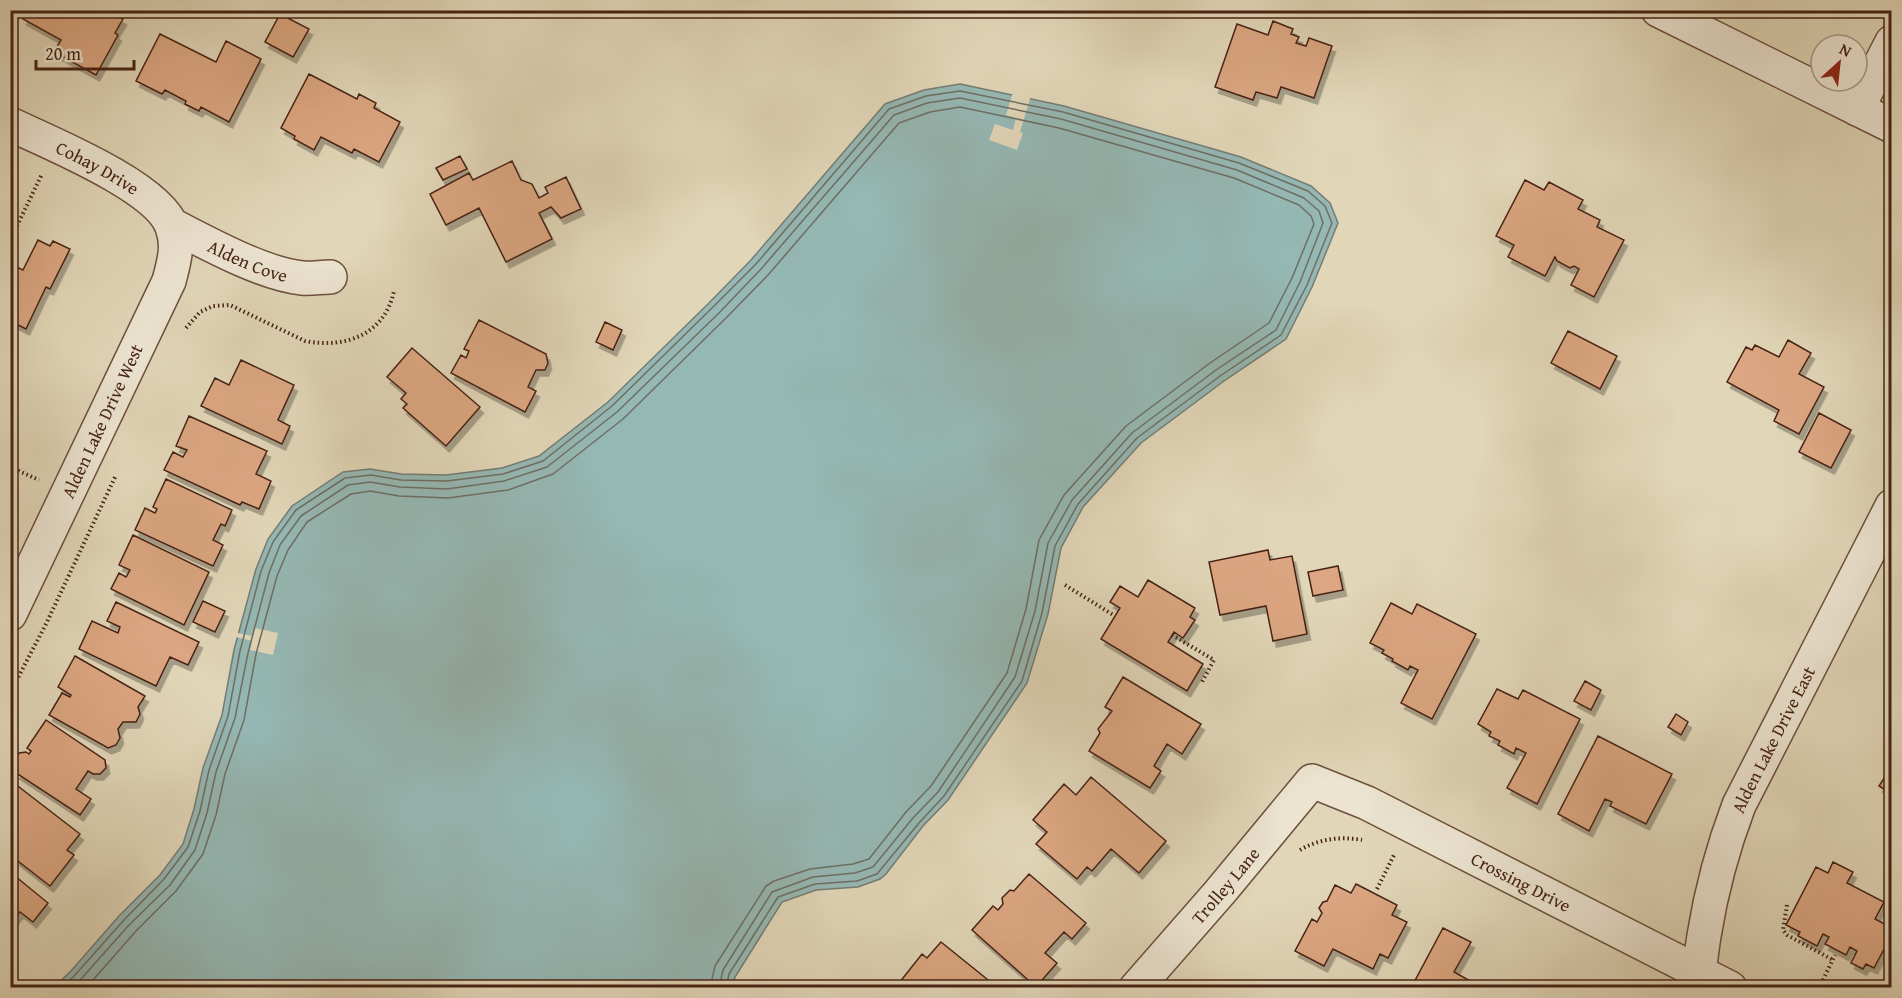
<svg xmlns="http://www.w3.org/2000/svg" width="1902" height="998" font-family="'Gentium Book Plus',serif">
<style>
.water{fill:#95b8b4;stroke:#757c74;stroke-width:1.5}
.pier{fill:#e1d6b8}
.lines{fill:none;stroke-linecap:round;stroke-linejoin:round}
.shore{stroke:#6e6e64;stroke-width:1.5}
.building{fill:#dba681;stroke:#462314;stroke-width:1.5;filter:url(#shadow)}
.minor-casing{stroke:#6d503d;stroke-width:36}
.tertiary-casing{stroke:#6d503d;stroke-width:36}
.path{stroke:#462314;stroke-width:4;stroke-dasharray:1.5 3;stroke-linecap:butt}
.minor{stroke:#ece4d1;stroke-width:33}
.tertiary{stroke:#ece4d1;stroke-width:33}
.labels{text-anchor:middle;dominant-baseline:central;stroke-width:4.5;stroke-linejoin:round;paint-order:stroke}
.street-label{font-size:18px;fill:#462314;stroke:#ece4d1}
</style>
<defs>
<filter id="shadow"><feDropShadow dx="3.5" dy="6" stdDeviation="0" flood-color="#0004"/></filter>
</defs>
<rect width="100%" height="100%" fill="#e1d6b8"/>
<filter id="stains"><feTurbulence type="fractalNoise" baseFrequency=".00333" numOctaves="4"/><feColorMatrix values="0 0 0 0 .2 0 0 0 0 .09 0 0 0 0 .02 0 0 0 .5 -.17"/></filter>
<radialGradient id="worn" r=".72"><stop offset=".6" stop-color="#630" stop-opacity="0"/><stop offset="1" stop-color="#630" stop-opacity=".3"/></radialGradient>
<path class="water" d="M960,84L1064,106L1241,157L1311,186L1330,203L1338,223L1312,287L1286,339L1224,381L1141,443L1083,507L1061,548L1048,614L1027,683L948,800L923,826L886,874L880,879L858,887L816,890L782,902L735,977L732,987L53,988L70,972L119,916L160,875L183,844L194,809L203,768L222,715L234,650L256,569L268,539L292,506L343,472L370,469L401,474L446,475L502,468L539,456L608,402L710,302L751,260L885,104L924,90Z"/>
<path class="pier" d="M1013,92L1031,96L1020,132L1023,133L1017,150L989,140L995,124L1013,130L1016,118L1006,115Z
M255,628L278,633L273,655L250,650L252,641L236,637L237,633L253,636Z"/>
<g class="lines">
<path class="shore" d="M62,988L74,976L124,920L164,879L188,847L200,811L209,770L228,716L240,651L261,571L273,542L296,510L345,478L371,475L401,480L447,481L503,474L543,461L612,406L714,306L756,264L889,109L926,96L960,91L1063,112L1239,163L1308,191L1325,206L1332,223L1307,285L1281,335L1220,376L1137,438L1078,504L1055,546L1042,613L1022,681L944,796L919,823L877,874L857,881L815,884L778,897L729,974L726,988
M73,988L129,925L170,885L195,850L207,813L216,772L235,718L248,653L269,573L280,545L301,516L348,485L370,482L400,487L447,489L504,481L547,467L617,412L720,312L761,269L894,115L927,103L960,98L1061,119L1237,170L1304,198L1319,211L1323,223L1300,282L1276,330L1216,370L1132,433L1072,500L1048,543L1035,611L1015,677L938,792L913,818L873,867L855,873L813,877L772,892L723,970L719,988
M86,988L136,931L176,891L203,854L216,815L225,774L244,720L256,654L277,576L288,550L307,522L351,494L370,491L399,496L448,498L508,490L553,474L623,419L726,318L768,275L899,123L930,112L960,107L1059,128L1234,178L1299,205L1311,216L1314,224L1292,278L1269,323L1210,363L1126,426L1064,495L1039,540L1026,609L1007,673L931,786L906,812L869,859L853,864L810,869L774,881L766,886L715,966L710,988"/>
</g>
<path class="building" d="M27,10H108L123,19L115,33L118,35L96,75L54,52L61,40L23,19Z
M280,14L309,29L293,57L265,42Z
M1273,21L1293,29L1291,34L1299,37L1296,43L1306,46L1309,38L1332,46L1314,98L1281,87L1277,98L1256,92L1253,100L1215,87L1237,24L1268,35Z
M160,34L216,62L226,41L261,59L229,122L201,107L199,111L185,104L186,101L165,90L162,94L136,81Z
M309,74L357,99L359,94L376,103L374,108L400,122L379,162L354,149L352,153L321,137L314,150L294,139L295,136L281,128Z
M460,156L467,169L443,180L436,168Z
M512,161L521,180L532,184L539,198L548,193L545,187L566,177L581,209L561,218L551,207L539,213L552,239L506,262L479,208L446,225L430,194L469,173L473,180Z
M1525,180L1544,190L1549,182L1583,200L1578,209L1600,220L1597,227L1624,240L1594,297L1571,285L1579,269L1574,266L1570,268L1557,261L1555,257L1545,276L1508,257L1514,245L1496,236Z
M38,240L50,246L53,241L70,249L50,289L46,287L26,329L10,321V264L23,270Z
M479,320L546,354L548,363L545,370H536L528,387L536,391L525,412L451,373L461,355L466,358L469,351L464,349Z
M605,322L622,330L613,350L596,342Z
M1568,331L1617,356L1600,389L1551,363Z
M1788,340L1811,353L1799,374L1824,387L1799,434L1774,421L1779,410L1727,382L1746,347L1752,350L1755,345L1779,357Z
M412,348L480,407L446,446L403,408L407,404L401,399L406,393L387,377Z
M241,360L294,385L278,420L290,426L282,444L201,406L215,378L229,385Z
M1819,413L1851,430L1831,468L1799,452Z
M189,416L267,451L256,474L271,481L259,509L242,502L240,505L164,470L173,452L183,457L187,450L176,446Z
M166,479L232,510L225,526L221,524L213,540L223,545L213,566L135,530L145,508L155,513L157,509L153,507Z
M133,535L209,572L184,625L111,589L119,573L126,577L130,570L119,565Z
M1268,550L1270,560L1292,556L1307,634L1273,641L1266,606L1220,615L1209,562Z
M1338,566L1343,590L1313,596L1308,572Z
M1148,580L1195,608L1190,617L1195,620L1183,638L1174,632L1168,642L1203,664L1187,691L1101,639L1120,608L1110,602L1120,586L1138,597Z
M203,601L225,611L215,632L193,622Z
M116,602L199,642L188,665L170,657L156,686L79,649L92,621L118,633L120,627L107,621Z
M1391,603L1412,614L1417,604L1476,634L1432,719L1401,703L1418,670L1410,666L1408,670L1392,661L1393,659L1382,653L1384,650L1370,643Z
M75,656L145,696L138,707L140,714L136,722H123L118,729L120,738L116,745L108,748L49,715L62,693L70,697L71,695L58,687Z
M1123,677L1201,724L1182,754L1167,744L1154,766L1161,771L1150,788L1089,751L1100,733L1098,729L1112,711L1105,707Z
M1585,681L1601,690L1591,710L1574,701Z
M1497,689L1518,699L1523,690L1580,719L1537,804L1507,788L1526,753L1516,748L1514,754L1498,745L1500,741L1489,736L1491,732L1478,724Z
M1676,714L1688,722L1681,735L1668,727Z
M46,720L105,760L106,768L100,774H93L88,771L76,789L91,799L80,815L16,773L18,771L13,761L19,753L26,752L29,754L31,751L27,748Z
M1598,736L1672,774L1646,824L1610,806L1612,802L1605,799L1589,831L1558,814Z
M1888,772L1892,775V794L1879,786Z
M1091,777L1166,841L1139,873L1111,849L1092,871L1087,867L1077,879L1036,844L1047,832L1033,820L1064,784L1076,795Z
M10,780L80,834L67,850L74,855L50,886L10,855Z
M1833,862L1853,872L1847,883L1884,902L1875,919L1892,928V934L1874,968L1866,964L1863,969L1851,963L1857,951L1850,947L1846,955L1825,944L1829,937L1823,934L1817,946L1798,936L1800,932L1786,925L1816,867L1828,873Z
M10,872L48,903L33,922L20,912L10,924Z
M1029,874L1086,923L1072,939L1064,932L1045,953L1057,963L1036,987L972,930L993,906L998,910L1003,904L1002,898L1010,890L1014,891Z
M1356,884L1397,905L1392,915L1407,922L1388,958L1380,954L1373,969L1333,949L1324,966L1295,951L1312,919L1317,922L1322,913L1319,908L1323,902L1327,901L1335,885L1351,893Z
M1443,928L1471,942L1454,972L1479,986L1481,981L1492,988H1411Z
M941,942L998,988H895L922,954L927,958Z"/>
<g class="lines">
<g class="minor-casing">
<g id="minor">
<path d="M1857,109L1892,42"/>
<path id="s1" d="M10,124C48,142 159,187 172,227C179,246 174,262 169,281L10,614"/>
<path id="s2" d="M172,225C207,243 263,274 302,278C311,279 321,277 330,277"/>
<path id="s3" d="M1136,988L1220,892L1312,781L1367,803L1730,988"/>
<path id="s4" d="M1696,988C1700,971 1701,954 1704,936C1711,892 1723,847 1739,805L1892,506"/>
</g>
</g>
<g class="tertiary-casing">
<path id="tertiary" d="M1658,10L1892,126"/>
</g>
<path class="path" d="M15,230L42,174
M186,328L200,312L213,306L230,305L305,341C346,349 385,334 394,291
M10,467L39,480
M1065,585L1115,616
M1172,635L1214,660L1202,682
M10,693L46,624L116,475
M1300,850C1319,839 1340,836 1362,840
M1377,889L1395,853
M1787,905L1783,930L1787,935L1833,960
M1819,988L1835,955"/>
<use href="#minor" class="minor"/>
<use href="#tertiary" class="tertiary"/>
</g>
<g class="labels">
<g class="street-label">
<text stroke="none"><textPath href="#s1" startOffset="98">Cohay Drive</textPath></text>
<text stroke="none"><textPath href="#s2" startOffset="84">Alden Cove</textPath></text>
<text transform="translate(102 421) rotate(-65)">Alden Lake Drive West</text>
<text stroke="none"><textPath href="#s4" startOffset="262">Alden Lake Drive East</textPath></text>
<text stroke="none"><textPath href="#s3" startOffset="504">Crossing Drive</textPath></text>
<text stroke="none"><textPath href="#s3" startOffset="136">Trolley Lane</textPath></text>
</g>
</g>
<rect width="1902" height="998" fill="none" stroke="#e1d6b8" stroke-width="36"/>
<rect x="12" y="12" width="1878" height="974" fill="none" stroke="#462314" stroke-width="3"/>
<rect x="18" y="18" width="1866" height="962" fill="none" stroke="#462314" stroke-width="1.5"/>
<g transform="translate(1839 63) rotate(27)"><circle r="28" fill="#ece4d1" stroke="#aa9785" stroke-width="1.5"/>
<path d="M0-4.5L10 22L0 15L-10 22Z" fill="#8f2418"/>
<text y="-9" font-size="16" font-weight="bold" text-anchor="middle" fill="#462314">N</text>
</g>
<path d="M36 60v9h98v-9" fill="none" stroke="#462314" stroke-width="3"/>
<text x="45" y="60" font-size="18" fill="#462314" stroke="#ece4d1" stroke-width="4.5" paint-order="stroke">20 m</text>
<rect width="100%" height="100%" filter="url(#stains)"/>
<rect width="100%" height="100%" fill="url(#worn)"/>
</svg>
